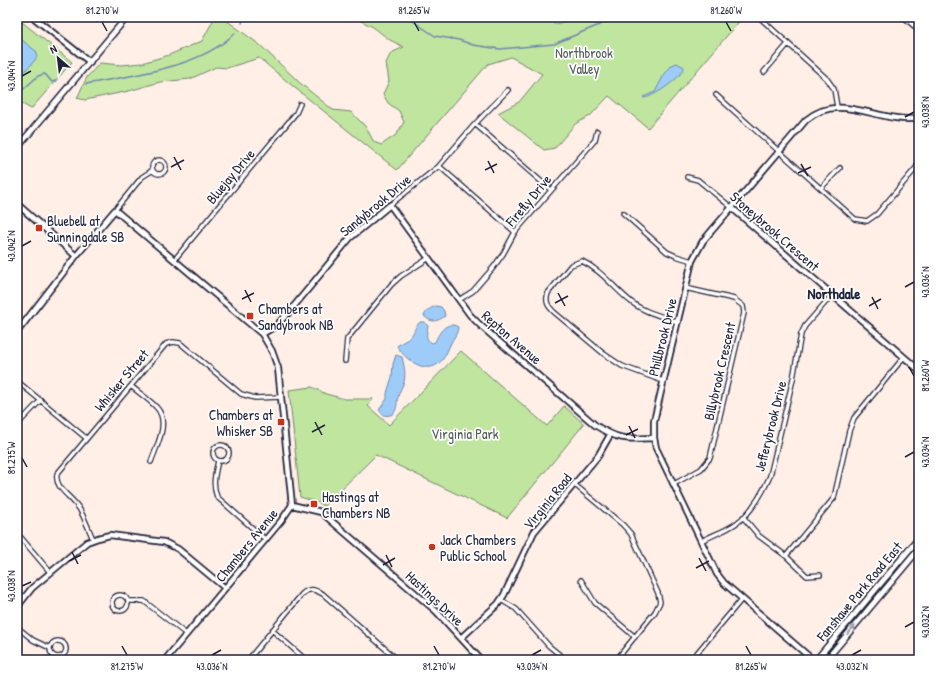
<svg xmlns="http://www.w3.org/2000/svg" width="936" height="677" font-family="'Patrick Hand',sans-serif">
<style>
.green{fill:#c0e59f;stroke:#71846d}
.water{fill:#9eccf9;stroke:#6c88ad}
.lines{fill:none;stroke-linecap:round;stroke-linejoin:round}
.stream{stroke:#6c88ad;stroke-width:1.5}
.minor-casing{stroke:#22223b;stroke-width:6}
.tertiary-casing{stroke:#22223b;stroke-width:8}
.secondary-casing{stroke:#22223b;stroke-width:8}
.minor{stroke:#fff;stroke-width:3.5}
.tertiary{stroke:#fff;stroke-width:4.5}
.secondary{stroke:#fff;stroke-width:5}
.oneway{stroke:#9c9ca7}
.ticks{fill:none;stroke:#22223b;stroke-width:1.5}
.poi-dot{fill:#c8321e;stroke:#fff;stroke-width:1.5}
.labels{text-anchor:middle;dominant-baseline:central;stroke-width:3.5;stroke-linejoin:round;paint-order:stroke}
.park-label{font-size:14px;fill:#515c59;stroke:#fff}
.street-label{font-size:14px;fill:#22223b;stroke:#fff}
.poi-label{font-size:14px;fill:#22223b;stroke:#fff;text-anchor:start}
.neighbourhood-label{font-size:15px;font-weight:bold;fill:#22223b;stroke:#fff}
.neatline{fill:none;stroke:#22223b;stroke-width:1.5}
.ticks-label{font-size:10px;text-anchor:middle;fill:#22223b}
</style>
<rect width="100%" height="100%" fill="#ffefe6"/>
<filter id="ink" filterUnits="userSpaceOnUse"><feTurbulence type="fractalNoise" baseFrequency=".025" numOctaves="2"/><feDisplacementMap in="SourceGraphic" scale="8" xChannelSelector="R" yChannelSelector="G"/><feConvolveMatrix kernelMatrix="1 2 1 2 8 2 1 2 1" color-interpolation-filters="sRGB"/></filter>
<g filter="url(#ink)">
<path class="green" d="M215,17H222L260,45L300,83L333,110L351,112L365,126L374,142L381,145L396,135L404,122L399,111L388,103L383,94L389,81L386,63L391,53L404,47L390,40L373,27L353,17H543L556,24L579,17H743L648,128L609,96L590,116L575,124L555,148L544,150L498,113L519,102L542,74L511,57L488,64L397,170L295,88L259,58L227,68L216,67L190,79L160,82L129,91L85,100L77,98L87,77L100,63L121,65L142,63L169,55L202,41Z
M17,18L72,62L31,109L19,102L17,106Z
M461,351L547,426L564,406L584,424L507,518L376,455L324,506L319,503L300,497L289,390L312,387L326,394L345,399H373L368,406L389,425Z"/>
<path class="water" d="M17,36L37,52L36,59L17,80Z
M677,63L684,67C684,76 654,97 644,98L643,97L655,92L664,75L672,65Z
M436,306L441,307L444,311L445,316C437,322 431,323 424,316C426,311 430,308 436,306Z
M420,322H425L428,326C427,333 424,339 432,343L435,342C439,332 447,320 458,327C458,333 454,337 451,343C447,351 445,359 438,364C425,374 404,359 397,346C401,342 407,341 411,336C415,331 415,326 420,322Z
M396,355L402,357C404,365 406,374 404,382C402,387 399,392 398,397C396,406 398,418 383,415L379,410L387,399V393L392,377L393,364Z"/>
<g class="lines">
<path class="stream" d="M407,17L435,36L459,40L473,45L500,49L554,44L618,17
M242,23L244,17
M86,84C133,75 200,68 235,33
M17,95L38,76L45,74L52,82L56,81"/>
<g class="minor-casing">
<path id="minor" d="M759,17L827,79L834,89L837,107
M764,72L788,44
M716,95L855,219L867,221L877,214L916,168L919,162
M917,118L919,133
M475,124L551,190
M152 167a7 7 0 1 1 14 0a7 7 0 1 1-14 0Z
M439,166L515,232
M687,177L698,180L731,207
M821,188L840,168
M390,205L439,166L475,124L508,90
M115,210L142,177L153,170
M623,213L667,252L676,256L692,261
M175,259L296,113L300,104
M459,300L473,291L493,268L503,254L515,232L595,140L597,131
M345,361L347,339L391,285L401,276L429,258
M17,381L86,438
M663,381L622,366L604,354L554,312C548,306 545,302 548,293L571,265L582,261C601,270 614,288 630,301C643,312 662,316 678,322
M131,386C139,393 150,400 157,408C170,423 156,447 151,462
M17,425L41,400
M213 453a8 8 0 1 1 16 0a8 8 0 1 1-16 0Z
M218,461C215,474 212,484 217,497L265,539
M574,484L623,525L631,534L658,593L660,602L655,612L616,660
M674,484L701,469L710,458L744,313L743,306L734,299L685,288
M743,517L759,536L786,556L807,576L820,575
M17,533L50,572
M93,539C89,530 85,519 80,510C73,497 54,489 57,474L166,344L173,342L180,343L241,394L255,398L281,397
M701,541C713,535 728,530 738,522C753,511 763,492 770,476L793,379L801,334L805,326L832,295
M786,556L834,498L849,431L854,418L904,357
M581,580L595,603L635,637
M112 603a8 8 0 1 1 16 0a8 8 0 1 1-16 0Z
M501,600L516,609L549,646L566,660
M128,601H144L186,634
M17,627L33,640L50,648
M272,630L306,660
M50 649a8 8 0 1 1 16 0a8 8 0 1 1-16 0Z
M248,660L302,594C310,587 315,590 323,594L398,660
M691,660L742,599"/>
</g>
<g class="tertiary-casing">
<path id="tertiary" d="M33,17L90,62
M17,204L76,256
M731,207L919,370
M17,332L76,256L115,210L262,334L272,351L278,368L292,505L281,521L165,660
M262,334L277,325L290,311L350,238L390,205L470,315L481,326L595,425C620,441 625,439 654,438
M292,505L321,512L436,611L481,660
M17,607L32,588L87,542L98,538L110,535L164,542L178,549L225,588
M461,638L498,604L504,595L534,532L598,456L610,435
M813,660L724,583L717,574L656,448L654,438V421L692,261L703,241L806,120C841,90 880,125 919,118"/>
</g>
<g class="secondary-casing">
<path id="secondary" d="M905,17L919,29
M17,148L127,17
M816,660L919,538
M826,660L919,549"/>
</g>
<use href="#minor" class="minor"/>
<use href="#tertiary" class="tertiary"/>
<use href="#secondary" class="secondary"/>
</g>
<defs><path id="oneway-shaft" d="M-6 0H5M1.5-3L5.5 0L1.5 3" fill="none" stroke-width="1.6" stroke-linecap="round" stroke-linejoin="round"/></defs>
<use class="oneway" href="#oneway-shaft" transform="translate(851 630) rotate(-50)"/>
</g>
<path class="ticks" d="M102,22L107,31M414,22L419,31M726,22L731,31M22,76L31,71M905,117L914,112M174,157L181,170M488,161L494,173M801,164L808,176M171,167L184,160M485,170L497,164M798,173L811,167M22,246L31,241M905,287L914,282M245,290L251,302M558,293L565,306M872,297L878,309M242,299L254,293M555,303L568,296M869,306L881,299M909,367L914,376M315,422L322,435M629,426L635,438M312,432L325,425M626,435L638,429M905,457L914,452M22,458L27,467M72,552L78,564M386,555L392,567M699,558L706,571M69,561L81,555M383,565L395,558M696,568L709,561M22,586L31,582M905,627L914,622M122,646L127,655M434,646L439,655M746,646L751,655M212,655L221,650M532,655L541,650M852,655L861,650"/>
<g class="poi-dot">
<rect x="35" y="224" width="8" height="8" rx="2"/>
<rect x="246" y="312" width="8" height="8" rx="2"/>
<rect x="277" y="418" width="8" height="8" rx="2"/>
<rect x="310" y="500" width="8" height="8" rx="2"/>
<circle cx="432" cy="547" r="4"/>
</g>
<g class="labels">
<g class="park-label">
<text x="584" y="52">Northbrook<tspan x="584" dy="16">Valley</tspan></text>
<text x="465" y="433">Virginia Park</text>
</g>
<g class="street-label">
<text transform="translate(230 176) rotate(-50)">Bluejay Drive</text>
<text transform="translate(528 200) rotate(-50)">Firefly Drive</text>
<text transform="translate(375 205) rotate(-40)">Sandybrook Drive</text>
<text transform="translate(775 231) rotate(41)">Stoneybrook Crescent</text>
<text transform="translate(512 337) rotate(41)">Repton Avenue</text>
<text transform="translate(662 337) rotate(-76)">Phillbrook Drive</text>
<text transform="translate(719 371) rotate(-77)">Billybrook Crescent</text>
<text transform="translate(121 380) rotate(-50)">Whisker Street</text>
<text transform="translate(770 426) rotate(-76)">Jefferybrook Drive</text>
<text transform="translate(547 501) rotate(-51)">Virginia Road</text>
<text transform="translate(246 545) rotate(-51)">Chambers Avenue</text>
<text transform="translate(859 591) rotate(-50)">Fanshawe Park Road East</text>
<text transform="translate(435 598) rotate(43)">Hastings Drive</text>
</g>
<g class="poi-label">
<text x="47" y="220">Bluebell at<tspan x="47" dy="16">Sunningdale SB</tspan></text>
<text x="258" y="308">Chambers at<tspan x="258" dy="16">Sandybrook NB</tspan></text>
<text x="273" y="414" text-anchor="end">Chambers at<tspan x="273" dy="16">Whisker SB</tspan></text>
<text x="322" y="496">Hastings at<tspan x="322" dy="16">Chambers NB</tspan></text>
<text x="440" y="539">Jack Chambers<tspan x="440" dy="16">Public School</tspan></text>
</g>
<g class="neighbourhood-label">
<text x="834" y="293">Northdale</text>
</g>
</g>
<rect width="936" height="677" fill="none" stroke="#fff" stroke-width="44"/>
<g transform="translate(58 58) rotate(332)" stroke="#ffffff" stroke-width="3" paint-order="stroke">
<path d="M0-3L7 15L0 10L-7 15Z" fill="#22223b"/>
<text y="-6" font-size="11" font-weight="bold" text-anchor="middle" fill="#22223b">N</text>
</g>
<rect x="22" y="22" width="892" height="633" class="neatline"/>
<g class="ticks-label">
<text x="102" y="14">81.270°W</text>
<text x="414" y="14">81.265°W</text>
<text x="726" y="14">81.260°W</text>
<text transform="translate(11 76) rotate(-90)" y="4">43.044°N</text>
<text transform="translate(925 112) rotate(-90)" y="4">43.038°N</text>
<text transform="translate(11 246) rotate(-90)" y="4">43.042°N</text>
<text transform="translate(925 282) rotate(-90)" y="4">43.036°N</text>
<text transform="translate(925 376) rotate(-90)" y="4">81.260°W</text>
<text transform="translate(925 452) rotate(-90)" y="4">43.034°N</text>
<text transform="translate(11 458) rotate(-90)" y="4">81.275°W</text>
<text transform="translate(11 586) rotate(-90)" y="4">43.038°N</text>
<text transform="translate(925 622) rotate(-90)" y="4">43.032°N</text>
<text x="127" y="670">81.275°W</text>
<text x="212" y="670">43.036°N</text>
<text x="439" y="670">81.270°W</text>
<text x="532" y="670">43.034°N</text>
<text x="751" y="670">81.265°W</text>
<text x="852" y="670">43.032°N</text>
</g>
</svg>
